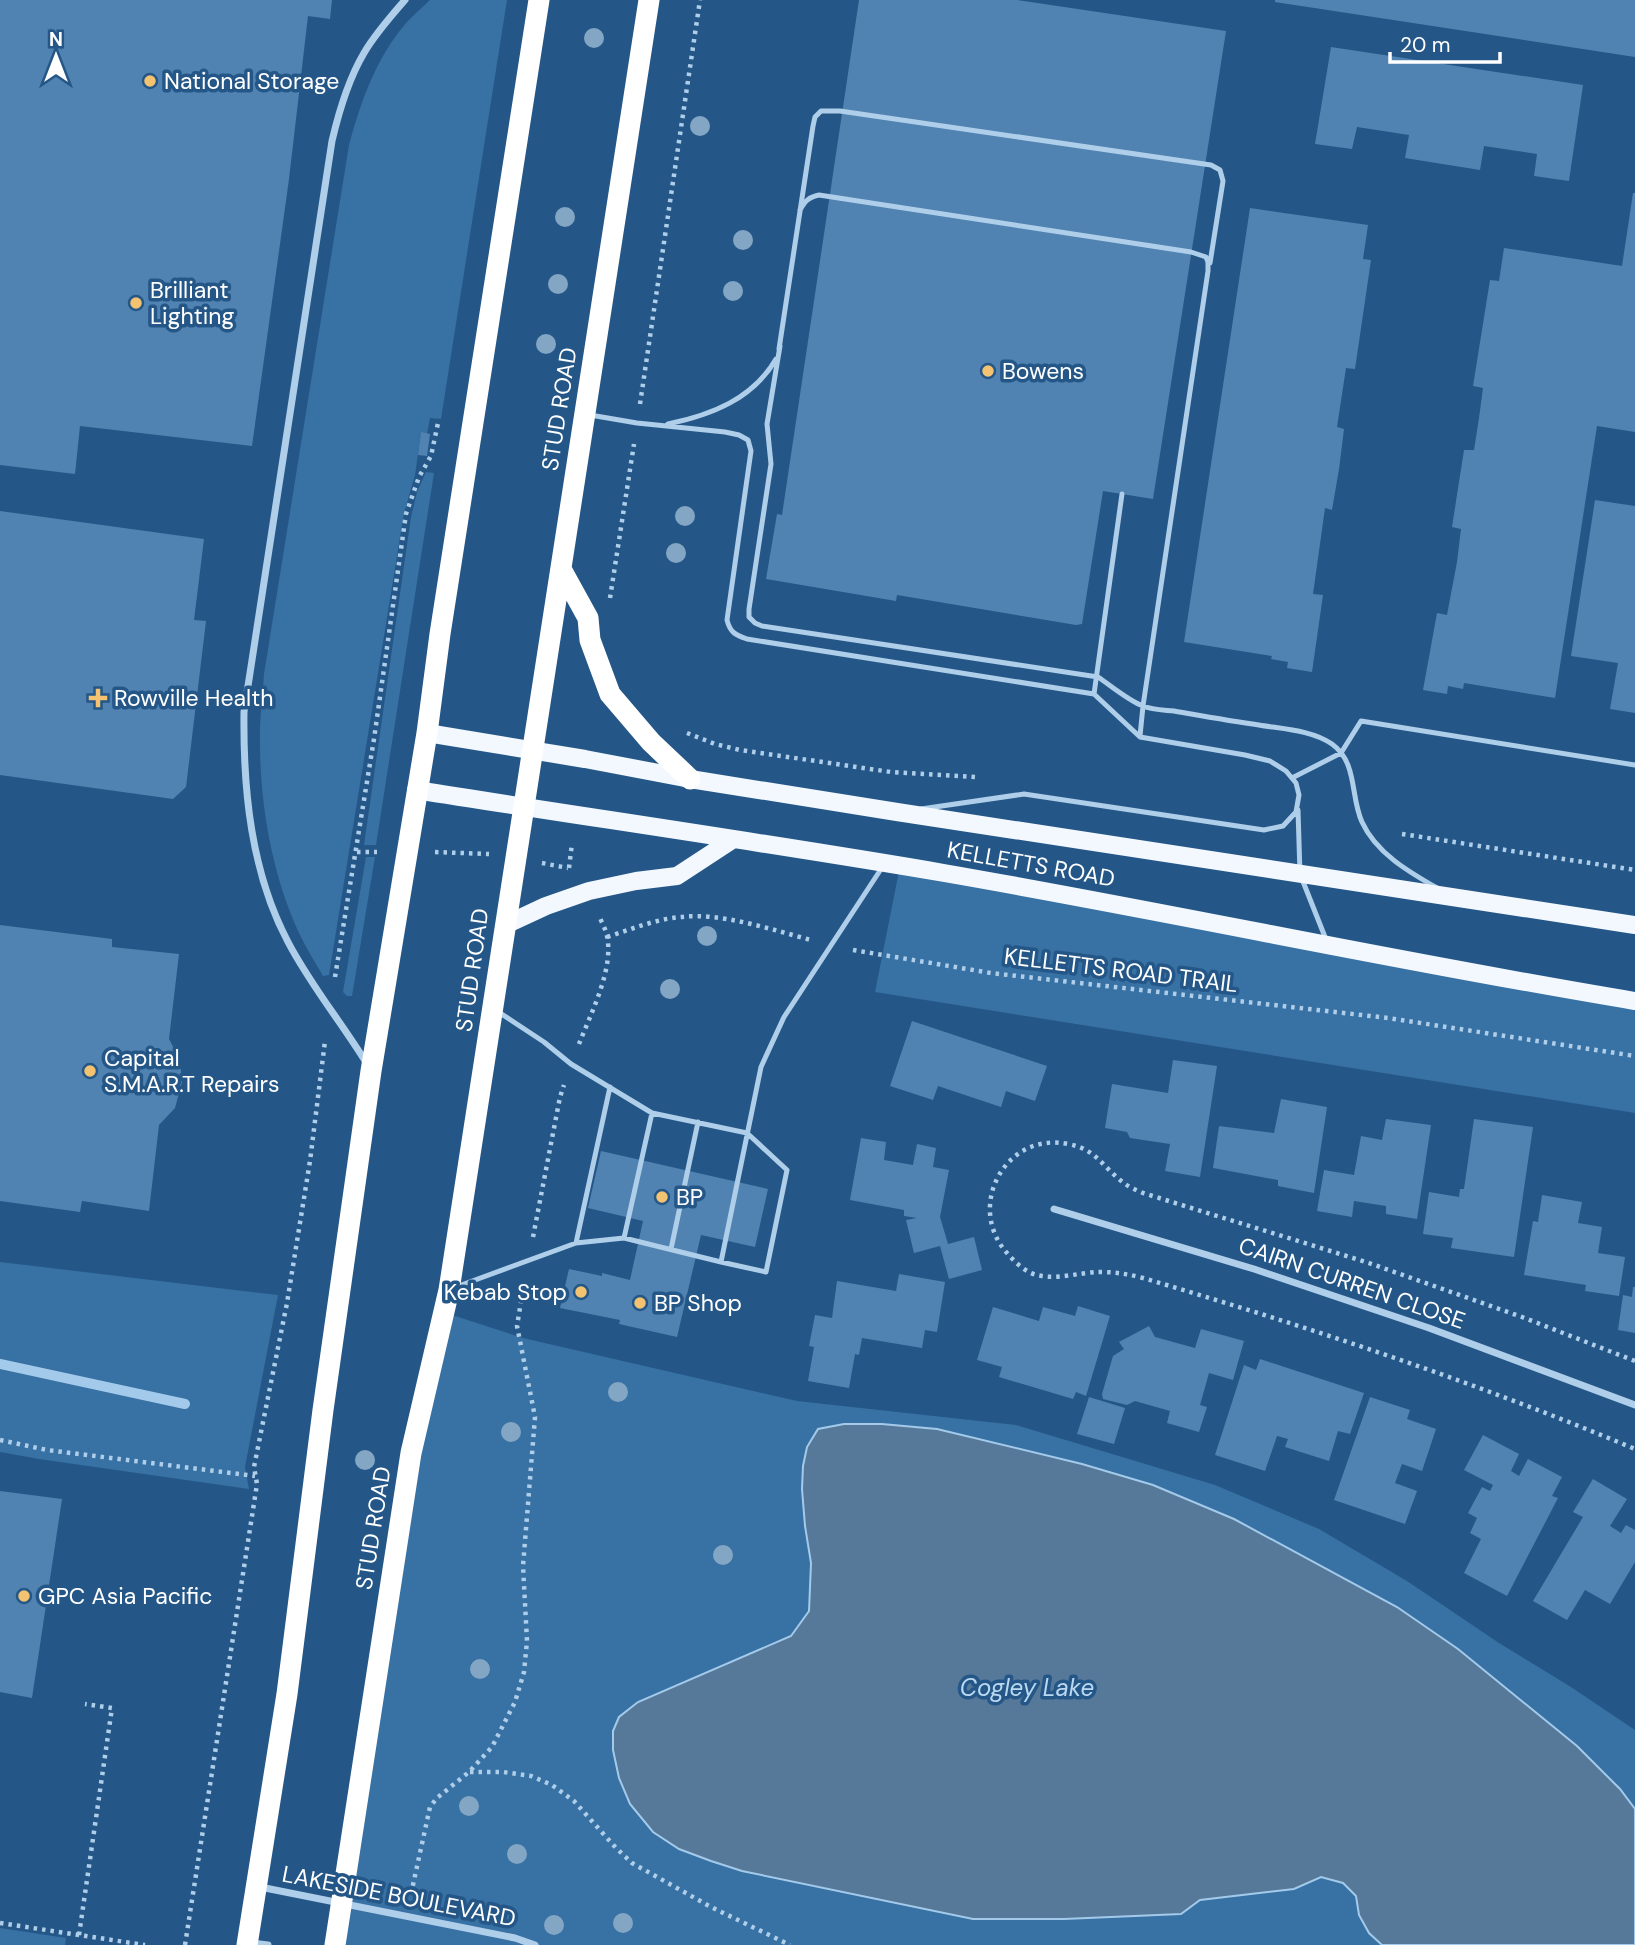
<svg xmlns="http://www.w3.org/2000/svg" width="1635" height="1945" font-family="'DM Sans',sans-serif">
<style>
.green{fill:#3871a3}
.water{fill:#56799a;stroke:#a3caea;stroke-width:2}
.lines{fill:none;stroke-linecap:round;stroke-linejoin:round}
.stream{stroke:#a3caea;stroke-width:10}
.building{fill:#5083b1}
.path{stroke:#afcee9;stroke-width:4.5;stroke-dasharray:3.5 5;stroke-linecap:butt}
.lane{stroke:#afcee9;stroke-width:5}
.street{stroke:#afcee9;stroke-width:7}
.primary{stroke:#f2f8fe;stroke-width:18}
.highway{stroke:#fff;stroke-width:21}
.tree{fill:#84a6c5}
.poi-dot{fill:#f3c372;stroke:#245787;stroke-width:2.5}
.labels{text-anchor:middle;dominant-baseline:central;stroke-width:7;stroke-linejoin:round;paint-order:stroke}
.poi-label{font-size:23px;fill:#fff;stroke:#245787;text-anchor:start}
.street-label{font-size:23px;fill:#fff;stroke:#245787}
.water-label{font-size:24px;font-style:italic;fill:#bad8f0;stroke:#245787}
</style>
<rect width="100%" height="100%" fill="#245787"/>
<path class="green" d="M430,0H507L441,419L430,418L427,434L421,433L415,475L404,513L329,975L323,976C315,962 306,948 299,933C271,872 259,800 260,733C260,713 263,693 264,674L349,145C361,101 376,58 406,23C413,15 422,8 430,0Z
M426,472L434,473L376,845H364L411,517L417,492Z
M366,857H375L352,996H347L343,992Z
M900,866L1635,1001V1113L875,992Z
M0,1262L278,1295L245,1467L249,1489L39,1459L0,1452Z
M443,1312L523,1338L797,1401L1016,1425L1215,1485L1319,1529L1407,1581L1499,1643L1571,1687L1635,1730V1945H335Z
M0,1928L66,1938L65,1945H0Z"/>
<path class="water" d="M844,1424H882L937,1429L1082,1464L1153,1485L1234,1519L1397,1607L1458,1649L1577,1746L1620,1789L1635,1809V1945H1382L1369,1933L1359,1915L1356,1896L1343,1883L1321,1877L1294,1889L1200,1900L1181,1914L1064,1919H973L742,1871L711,1861L679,1849L653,1832L630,1804L619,1778L613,1750V1731L619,1717L638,1702L791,1636L809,1611L811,1563L805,1526L802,1489L803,1466L807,1447L818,1429Z"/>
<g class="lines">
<path class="stream" d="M0,1364L185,1404"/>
</g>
<path class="building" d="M0,0H332L330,19L308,16L289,179L252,446L80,426L75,474L0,465Z
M859,0H1017L1226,31L1153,499L1103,491L1082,624L1076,625L897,595L896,601L766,579L777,514L782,515Z
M1275,0H1635V57L1275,2Z
M1331,47L1583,85L1569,181L1534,176L1537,154L1484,146L1480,170L1405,158L1409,135L1357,127L1352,149L1315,144Z
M1633,193H1635V432L1597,426L1555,698L1464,683L1463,689L1448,686L1447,694L1423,690L1437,613L1447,615L1457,562L1461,529L1452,527L1464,450H1474L1479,418L1483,388L1473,386L1490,280L1499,281L1504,248L1622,266Z
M1250,208L1368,225L1363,259L1371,260L1355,369L1346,368L1337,427L1344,429L1339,469L1332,510L1325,508L1313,594L1323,595L1312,672L1287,668L1288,662L1271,659L1272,656L1184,642Z
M421,432L430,434L427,456L418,455Z
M1595,500L1635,506V713L1610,709L1618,663L1571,656Z
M0,511L204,539L194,620L206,621L186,787L173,799L0,775Z
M0,925L112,939V947L179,954L169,1039L180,1060L182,1082L175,1108L159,1125L149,1211L82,1201L80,1212L0,1201Z
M912,1021L1047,1066L1035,1101L1006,1091L1001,1107L938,1086L933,1100L890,1086Z
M1173,1060L1217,1066L1200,1177L1165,1171L1170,1144L1130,1138L1127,1132L1105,1128L1112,1084L1168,1093Z
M1281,1099L1327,1107L1314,1193L1278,1186V1180L1213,1168L1219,1126L1274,1133Z
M1386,1119L1431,1125L1417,1219L1386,1214V1206L1354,1201L1352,1217L1317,1211L1324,1170L1354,1175L1361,1136L1382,1140Z
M1474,1119L1533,1127L1514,1257L1451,1248L1453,1238L1423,1234L1429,1192L1459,1197L1460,1189H1464Z
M861,1138L886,1142L884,1160L913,1165L917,1144L936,1148L933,1167L949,1170L940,1217L948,1244L974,1237L982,1270L949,1279L940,1246L914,1253L906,1220L917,1218L904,1216V1210L850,1200Z
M601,1151L768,1189L755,1247L701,1235L677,1337L619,1324L620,1320L560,1308L569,1269L602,1276V1273L630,1280L643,1221L588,1208Z
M1542,1195L1582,1202L1578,1223L1602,1227L1598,1253L1625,1257L1619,1296L1585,1291L1586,1285L1524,1275L1533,1221L1538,1222Z
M899,1274L945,1282L937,1332L925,1330L922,1348L862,1338L859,1355L855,1354L849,1388L808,1381L814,1347L809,1346L815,1315L832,1318L837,1281L896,1291Z
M1633,1287H1635V1333L1618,1330L1623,1295L1632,1297Z
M1078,1306L1110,1316L1086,1396L1076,1392L1073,1399L999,1377L1002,1367L977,1360L993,1307L1039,1321L1043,1307L1075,1316Z
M1149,1326L1155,1337L1195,1348L1201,1329L1244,1341L1233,1380L1209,1373L1200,1405L1207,1407L1199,1432L1167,1423L1170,1411L1135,1401L1127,1405L1103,1399L1102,1394L1113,1356L1124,1349L1119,1342Z
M1260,1359L1364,1393L1350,1434L1338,1431L1329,1461L1285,1447L1288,1439L1277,1436L1265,1471L1215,1455L1244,1365L1256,1370Z
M1089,1397L1125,1408L1114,1444L1077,1434Z
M1370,1397L1410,1410L1407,1419L1436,1429L1422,1471L1402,1464L1395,1483L1417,1491L1405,1524L1334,1500Z
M1483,1435L1519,1454L1511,1471L1519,1476L1528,1459L1562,1477L1552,1496L1558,1498L1507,1596L1464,1573L1481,1539L1470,1533L1477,1518L1468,1513L1482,1487L1490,1491L1493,1485L1464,1470Z
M1593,1479L1627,1499L1610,1526L1621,1533L1626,1525L1635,1530V1562L1610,1604L1585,1590L1567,1620L1533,1601L1583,1517L1573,1512Z
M0,1491L62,1499L32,1698L0,1692Z"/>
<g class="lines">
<path class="path" d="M640,404L700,0
M610,598L634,444
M687,733L715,744L740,750L891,772L975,777
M1402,834L1635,870
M357,852H377
M435,852L489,854
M542,863L568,868
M569,868L572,843
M607,937C632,929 656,919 681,917C720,912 773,930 811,940
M853,950L991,973L1388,1018L1635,1056
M335,977L374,739L406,514L419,477L431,456L438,423
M579,1044C591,1013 614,969 607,936C606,929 601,922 599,915
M533,1237L560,1097L564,1085
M1635,1361L1522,1317L1366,1262L1143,1193C1136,1190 1129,1187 1124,1183C1103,1168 1097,1149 1068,1144C1006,1131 965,1206 1007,1253C1013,1260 1022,1269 1031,1273C1052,1282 1079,1272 1100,1272C1115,1272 1128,1274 1143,1278C1309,1327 1475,1382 1635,1449
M0,1440L47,1450L255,1476
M470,1772H503L531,1776L552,1785L574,1801L616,1848L632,1863L711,1907L790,1945
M411,1894L430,1807L437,1798L469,1772L492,1747L515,1702L524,1672L527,1641L523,1566L535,1417L517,1326L524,1283
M0,1923L145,1945
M79,1935L112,1708L85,1704
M185,1945L257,1484L254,1467L287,1303L310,1161L325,1041"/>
<path class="lane" d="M800,210C805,201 809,197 819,195L1191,252L1206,257L1208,262V271L1143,706L1140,736
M780,346L767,424L771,464L749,609V617L755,623L762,626L1098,677C1110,685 1129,701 1143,706C1152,710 1165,710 1174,711C1203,716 1231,721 1259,725C1282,729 1312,730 1332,744C1358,763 1350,796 1362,822C1376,853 1409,872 1437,888
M779,349L813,126L815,117L821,111H840L1211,165L1220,170L1223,181L1210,263
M590,415L637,423L725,432L739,435L748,440L751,451L727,620C730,632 735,635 747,639L1094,694L1140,737L1245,755L1270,761L1286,771L1296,783L1299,795L1296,812L1283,826L1264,830L1024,794L921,809
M668,424C711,415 753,399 776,359
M1094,694L1122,494
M1292,778L1341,753L1361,721L1635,765
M1298,810L1300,874L1327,942
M497,1011L544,1042L571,1064L652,1113L747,1133L787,1170L766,1272L721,1262
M624,1238L721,1262L761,1067L784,1017L883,866
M576,1243L610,1087
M671,1249L698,1122
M456,1287L576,1243L624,1238L652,1113"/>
<path class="street" d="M367,1064C342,1023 311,986 288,942C251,872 243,790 244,712L332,141C339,111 348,80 364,53C375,34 391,16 405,0
M1054,1209L1254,1269L1429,1328L1635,1405
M260,1887L515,1938L535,1945
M251,1943L268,1945"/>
<path class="primary" d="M427,733L585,759L690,779L897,812L1635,925
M416,790C592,818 769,843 944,873C1175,913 1404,963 1635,1001
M505,925L546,906L589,891L636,881L677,876L732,840"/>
<path class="highway" d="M561,569L588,618L590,640L610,694L651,742L690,779
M247,1945L287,1694L323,1410L371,1071L427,733L440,634L539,0
M335,1945L411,1453L449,1290L649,0"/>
</g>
<g class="tree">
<circle cx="594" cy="38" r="10"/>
<circle cx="700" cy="126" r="10"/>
<circle cx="565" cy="217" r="10"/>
<circle cx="743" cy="240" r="10"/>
<circle cx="558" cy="284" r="10"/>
<circle cx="733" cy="291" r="10"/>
<circle cx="546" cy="344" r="10"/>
<circle cx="685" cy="516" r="10"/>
<circle cx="676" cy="553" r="10"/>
<circle cx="707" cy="936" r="10"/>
<circle cx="670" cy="989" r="10"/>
<circle cx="618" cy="1392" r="10"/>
<circle cx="511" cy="1432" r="10"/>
<circle cx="365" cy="1460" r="10"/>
<circle cx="723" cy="1555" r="10"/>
<circle cx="480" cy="1669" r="10"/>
<circle cx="469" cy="1806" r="10"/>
<circle cx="517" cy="1854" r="10"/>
<circle cx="623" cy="1923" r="10"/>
<circle cx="554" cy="1925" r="10"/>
</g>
<g class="poi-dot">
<circle cx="150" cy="81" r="7"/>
<circle cx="136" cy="303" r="7"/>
<circle cx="988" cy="371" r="7"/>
<path d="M94.5 687.5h7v7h7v7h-7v7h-7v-7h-7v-7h7z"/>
<circle cx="90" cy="1071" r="7"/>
<circle cx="662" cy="1197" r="7"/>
<circle cx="581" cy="1292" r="7"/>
<circle cx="640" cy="1303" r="7"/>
<circle cx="24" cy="1596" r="7"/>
</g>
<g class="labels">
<g class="poi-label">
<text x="164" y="81">National Storage</text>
<text x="150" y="290">Brilliant<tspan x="150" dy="26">Lighting</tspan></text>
<text x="1002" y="371">Bowens</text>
<text x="114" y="698">Rowville Health</text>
<text x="104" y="1058">Capital<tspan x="104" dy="26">S.M.A.R.T Repairs</tspan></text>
<text x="676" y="1197">BP</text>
<text x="567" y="1292" text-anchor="end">Kebab Stop</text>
<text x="654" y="1303">BP Shop</text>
<text x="38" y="1596">GPC Asia Pacific</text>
</g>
<g class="street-label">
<text transform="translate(559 409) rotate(-81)">STUD ROAD</text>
<text transform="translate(1031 864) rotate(10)">KELLETTS ROAD</text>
<text transform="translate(472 970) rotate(-82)">STUD ROAD</text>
<text transform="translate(1121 970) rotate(7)">KELLETTS ROAD TRAIL</text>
<text transform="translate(1352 1283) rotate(19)">CAIRN CURREN CLOSE</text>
<text transform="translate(373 1528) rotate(-81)">STUD ROAD</text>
<text transform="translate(399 1896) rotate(11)">LAKESIDE BOULEVARD</text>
</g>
<g class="water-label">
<text x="1027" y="1687">Cogley Lake</text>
</g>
</g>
<g transform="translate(56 56)" stroke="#245787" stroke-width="5" paint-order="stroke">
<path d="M0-5L12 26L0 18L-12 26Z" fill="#ffffff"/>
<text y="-10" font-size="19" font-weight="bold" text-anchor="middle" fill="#ffffff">N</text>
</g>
<path d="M1390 52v10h110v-10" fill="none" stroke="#ffffff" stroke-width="3.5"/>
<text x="1400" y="52" font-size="21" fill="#ffffff" stroke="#245787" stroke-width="5" paint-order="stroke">20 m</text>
</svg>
